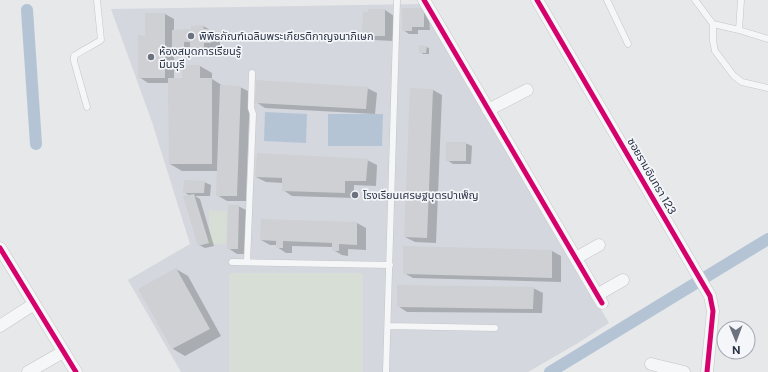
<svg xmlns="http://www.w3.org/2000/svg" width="768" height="372" font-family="'Public Sans','Noto Sans Thai',sans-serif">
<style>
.built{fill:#d4d7dd}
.green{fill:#d6ded6}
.water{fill:#b4c4d5}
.shadow{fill:#0003;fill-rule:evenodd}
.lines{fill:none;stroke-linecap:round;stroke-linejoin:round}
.canal{stroke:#b4c4d5;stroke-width:12}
.building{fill:#ced0d3}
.service-casing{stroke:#c4c6c8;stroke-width:7}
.minor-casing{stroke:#c4c6c8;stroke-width:13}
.service{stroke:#f5f6f7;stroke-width:6}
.minor{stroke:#f5f6f7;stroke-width:12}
.cycleway-casing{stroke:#f4f6f9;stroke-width:8}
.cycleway{stroke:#d6006c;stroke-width:5}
.poi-dot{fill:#6c737f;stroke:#f4f6f9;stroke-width:1.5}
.labels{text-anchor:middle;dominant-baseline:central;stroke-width:3.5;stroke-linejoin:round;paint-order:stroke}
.poi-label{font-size:11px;fill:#2b3445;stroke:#f4f6f9;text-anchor:start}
.street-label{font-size:11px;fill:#2b3445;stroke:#f4f6f9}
</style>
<rect width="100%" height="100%" fill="#e6e8ea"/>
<path class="built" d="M421,4L609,323L578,343L528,372H181L128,280L190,244L152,122L111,9Z"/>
<path class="green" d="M209,210L227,211L226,244H209Z
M229,273H363V372H229Z"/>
<path class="water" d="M265,112L307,114L306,143L264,141Z
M328,114H383L382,146H328Z"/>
<path class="shadow" d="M421,9L427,13L429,18L430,30H418V34H409L403,30Z
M385,10L394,16V41L373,40L363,35Z
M165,14L174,19V31L192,30L203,26L220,35V48H213V53L200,54L193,49V53H182L174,48V79H183L200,66L212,73V79L223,86L240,87L250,92L246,201H227L217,195L218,171H182L170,164L169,83H148L139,77L146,37ZM181,47H189V49H181Z
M426,47L429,48V54H423L420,52Z
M367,88L377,93L375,114L265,108L256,102Z
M433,90L442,95L436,243L415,242L405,237Z
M465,143L472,146L471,164H453L447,160Z
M367,160L377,165L376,186L354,185V198L292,196L283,190V183L266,182L256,177Z
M204,182L211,185L210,196H195L200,199L214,246L205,248L199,245L190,196L184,192Z
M238,206L248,211L247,254H237L228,248Z
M262,220L357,223L366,228V250L348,249V256L342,255L333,250V247L292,246V253H286L277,247V245H270L261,240Z
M404,247L552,251L561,256V282L413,278L404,273Z
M176,269L188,276L221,336L185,356L173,349Z
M533,288L543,293L542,313L407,312L398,306Z"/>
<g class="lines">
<path class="canal" d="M27,10L36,144
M550,372L768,239"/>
</g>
<path class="building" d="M402,8H421L424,13V27H412V31H402Z
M368,9H385V36H362L363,12H368Z
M145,13H165V78H138V35L145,36Z
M203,25L204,29H211V43H204V49H190V42H184V48H172V30L191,29V26Z
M419,45L427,46L426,53H419Z
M182,65H200V78H212V164H169L168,78H182Z
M256,80L368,87L366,109L255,103Z
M220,85L241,86L237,196H216Z
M410,88L433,89L427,238L404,237Z
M446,142H466V161H446Z
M257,153L368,159L366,181H345V193L282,191V178L255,177Z
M184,180L205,181L204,193H183Z
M194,194L209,243L198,246L183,196Z
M228,205H239L238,249H227Z
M261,219L357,222V245L339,244V251H332V243L283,241V248H276V241L260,240Z
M403,246L552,250V278L403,274Z
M176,268L210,329L172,349L138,289Z
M397,285L534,287L533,309L397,307Z"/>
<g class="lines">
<g class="service-casing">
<path id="service" d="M607,0L628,44
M695,0L713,24L739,30L768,39
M713,24V41L715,51L734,76L742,82L768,88
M739,30L741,0
M87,107L74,61V56C82,50 92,46 101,40L97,0
M232,262L390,265
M247,262L253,114L251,108L252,73
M388,326L495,328
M386,372L397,0"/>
</g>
<g class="minor-casing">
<path id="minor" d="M424,0C483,101 543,202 602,303
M537,0L710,296L713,311L707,372
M488,110L527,90
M0,248L76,372
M576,258L599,245
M597,295L623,280
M0,326L34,304
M651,364L684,372
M28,372L63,352"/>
</g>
<use href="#service" class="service"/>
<use href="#minor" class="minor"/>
<g class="cycleway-casing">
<path id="cycleway" d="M424,0C483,101 543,202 602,303
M537,0L710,296L713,311L707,372
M0,248L76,372"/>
</g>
<use href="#cycleway" class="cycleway"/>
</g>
<g class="poi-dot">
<circle cx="191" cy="36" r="4"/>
<circle cx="151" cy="57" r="4"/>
<circle cx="355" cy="195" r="4"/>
</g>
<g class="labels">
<g class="poi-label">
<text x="199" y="36">พิพิธภัณฑ์เฉลิมพระเกียรติกาญจนาภิเษก</text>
<text x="159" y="51">ห้องสมุดการเรียนรู้<tspan x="159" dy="13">มีนบุรี</tspan></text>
<text x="363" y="195">โรงเรียนเศรษฐบุตรบำเพ็ญ</text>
</g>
<g class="street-label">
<text transform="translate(652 176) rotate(60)">ซอยรามอินทรา 123</text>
</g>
</g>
<g transform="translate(736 340) rotate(179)"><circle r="19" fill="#f4f6f9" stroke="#a4a8b1"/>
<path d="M0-3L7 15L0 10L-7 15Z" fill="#6c737f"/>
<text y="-6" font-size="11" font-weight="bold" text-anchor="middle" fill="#2b3445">N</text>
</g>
</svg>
